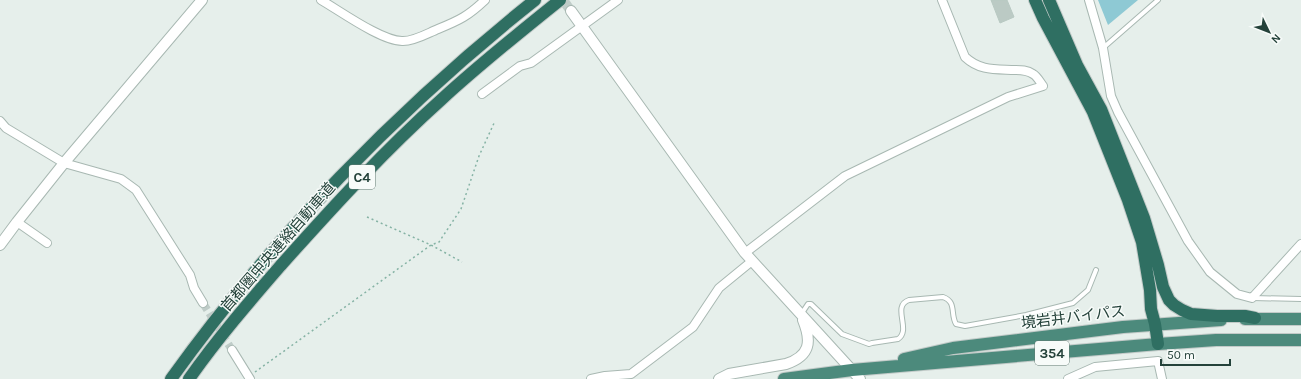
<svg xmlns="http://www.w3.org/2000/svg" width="1301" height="379" font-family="Karla,'Noto Sans JP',sans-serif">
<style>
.water{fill:#8ec9d4}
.building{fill:#bbcac4;stroke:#b8c9c2}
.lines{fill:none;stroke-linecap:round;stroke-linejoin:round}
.minor-tunnel{stroke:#bfccc8;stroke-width:8;stroke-dasharray:8 4;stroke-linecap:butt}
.tertiary-tunnel{stroke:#bfccc8;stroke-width:10;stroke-dasharray:10 5;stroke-linecap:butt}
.service-casing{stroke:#a8b8b2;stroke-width:6}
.minor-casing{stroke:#a8b8b2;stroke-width:10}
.tertiary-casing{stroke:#a8b8b2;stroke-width:12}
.trunk-casing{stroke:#c2cac8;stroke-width:14}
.motorway-casing{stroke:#c2cac8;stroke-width:14}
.path{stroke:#86b3a5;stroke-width:1.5;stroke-dasharray:2 3;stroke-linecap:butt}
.service{stroke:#fff;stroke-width:4}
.minor{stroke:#fff;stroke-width:8}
.tertiary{stroke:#fff;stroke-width:10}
.trunk{stroke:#4c8a7c;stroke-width:12}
.motorway{stroke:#2f6f62;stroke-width:12}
.labels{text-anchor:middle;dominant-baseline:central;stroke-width:3;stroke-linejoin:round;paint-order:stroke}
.shield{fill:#f7fbf9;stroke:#637a73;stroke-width:1}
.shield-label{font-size:14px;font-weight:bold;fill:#24423a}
.street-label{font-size:15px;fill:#24423a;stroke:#f7fbf9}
</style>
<rect width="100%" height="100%" fill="#e6efeb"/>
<path class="water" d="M1098,0H1138L1108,25Z"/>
<path class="building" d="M991,0H1007L1014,17L1000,23Z"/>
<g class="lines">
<path class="minor-tunnel" d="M203,303L232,350"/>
<path class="tertiary-tunnel" d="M563,0L571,11"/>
<g class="service-casing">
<path id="service" d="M1103,48L1158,0
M1253,298L1301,299
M802,313L808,304H811L842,334L869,344L872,343L898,339C912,330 891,306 909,300L943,297C957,302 950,314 956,324L965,326L1026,315L1073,303L1088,290L1096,270"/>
</g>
<g class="minor-casing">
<path id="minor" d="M321,0C340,11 383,42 403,41C415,41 428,33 438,29C460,20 468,16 485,0
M1089,0L1103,48L1111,96L1118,112L1188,241L1210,272L1237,294L1252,298L1301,244
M482,94L520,66L531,63L618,0
M0,121L6,128L64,163L121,179L136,190L190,275L194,288L203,303
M17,222L47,243
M745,253L845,176L1008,97L1043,86C1040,82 1037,76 1033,74C1027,70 1021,70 1015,70C995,69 980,71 965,57L942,0
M232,350L250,379
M591,379L605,376L631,374L693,327L719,288L752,261
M1068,379L1095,367L1158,361L1162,379"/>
</g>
<g class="tertiary-casing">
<path id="tertiary" d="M571,11L745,253L860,379
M0,245L17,222L64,163L202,0
M719,379L729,374L786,364C810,356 812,342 803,320"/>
</g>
<g class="trunk-casing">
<path id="trunk" d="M1245,319H1301
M904,359L953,348L1123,327L1221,320
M784,379L852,370L1158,344L1216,340H1301"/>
</g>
<g class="motorway-casing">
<path id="motorway" d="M1035,0L1043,18L1093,112L1128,200L1142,242L1150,290L1151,309L1155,324L1158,344
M1049,0L1077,65L1101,109L1144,218L1158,265L1163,287L1169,300L1174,305L1182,310L1191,314L1217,316H1245L1255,318
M171,379C272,238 399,108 535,0
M189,379C217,339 250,301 282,264C333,207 385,150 442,99C480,64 520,32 560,0"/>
</g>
<path class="path" d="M367,217L431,245L462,262
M255,372L431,245L439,242L461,209L479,156L495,121"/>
<use href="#service" class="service"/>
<use href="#minor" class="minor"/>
<use href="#tertiary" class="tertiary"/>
<use href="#trunk" class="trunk"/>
<use href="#motorway" class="motorway"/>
</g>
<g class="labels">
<g class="shield">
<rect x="349" y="165" width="26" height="24" rx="3"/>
<rect x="1035" y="341" width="34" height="24" rx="3"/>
</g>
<g class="shield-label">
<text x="362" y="177">C4</text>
<text x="1052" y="353">354</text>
</g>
<g class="street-label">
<text transform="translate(278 247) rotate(-49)">首都圏中央連絡自動車道</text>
<text transform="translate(1073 317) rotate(-7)">境岩井バイパス</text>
</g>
</g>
<g transform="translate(1269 32) rotate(133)" stroke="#f7fbf9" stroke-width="3" paint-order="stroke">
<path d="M0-3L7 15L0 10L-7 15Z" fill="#24423a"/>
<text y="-6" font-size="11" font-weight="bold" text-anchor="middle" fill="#24423a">N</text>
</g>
<path d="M1161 359v6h69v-6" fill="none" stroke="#24423a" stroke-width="2"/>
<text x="1167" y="359" font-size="12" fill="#24423a" stroke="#f7fbf9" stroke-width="3" paint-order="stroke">50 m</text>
</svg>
